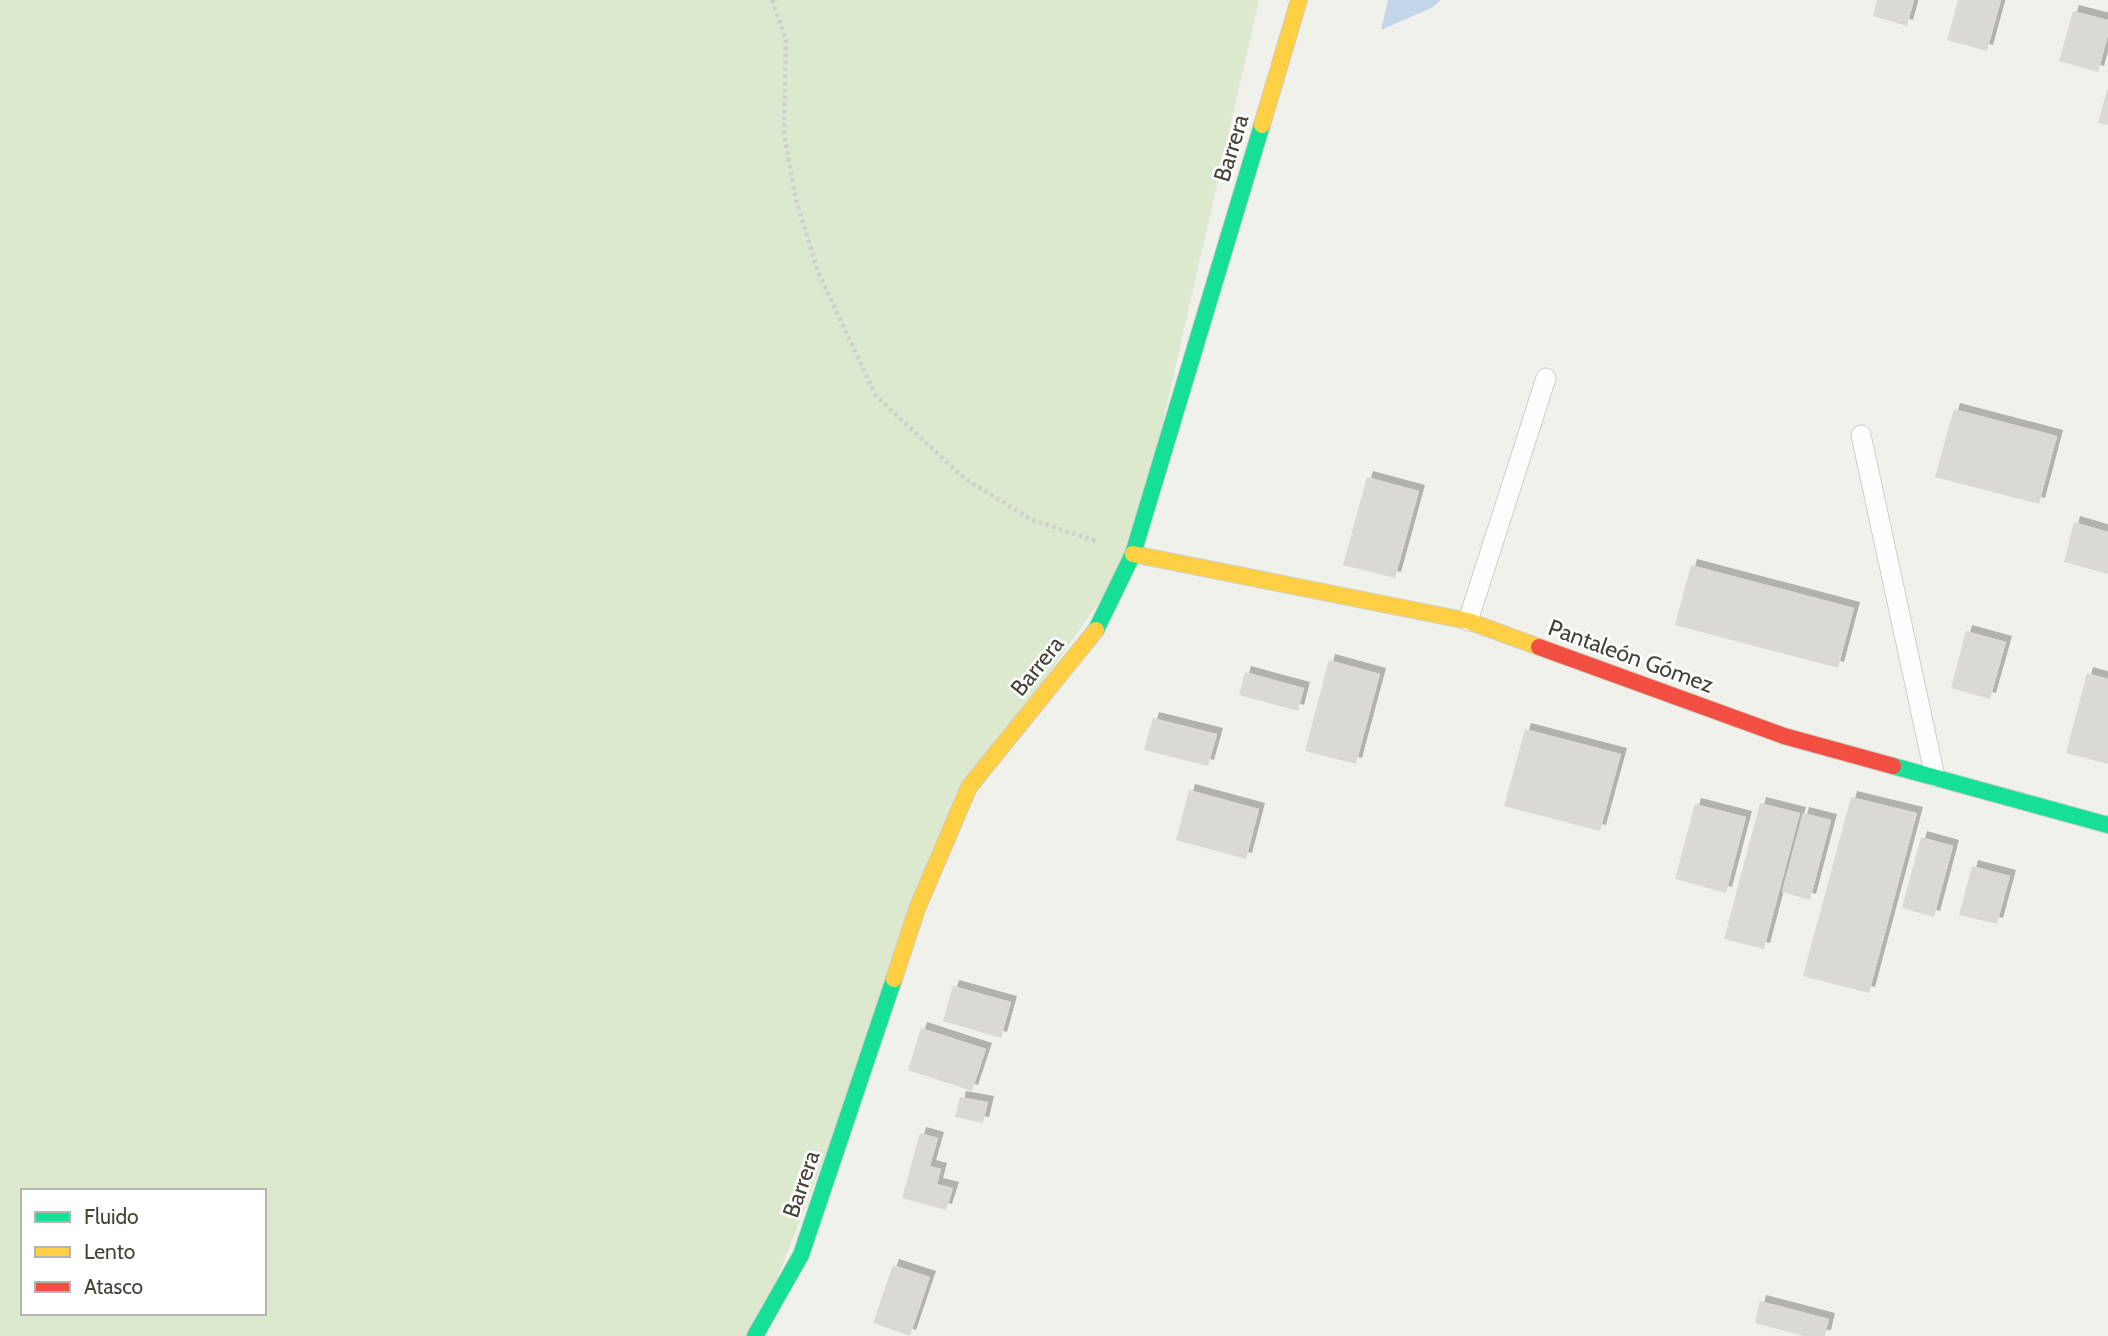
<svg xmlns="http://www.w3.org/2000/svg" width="2108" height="1336" font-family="Cabin,sans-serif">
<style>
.green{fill:#dce9cf;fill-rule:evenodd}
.water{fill:#c2d5e9}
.building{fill:#dad9d5;filter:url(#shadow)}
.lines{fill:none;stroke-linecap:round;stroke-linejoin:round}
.lane-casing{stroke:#cfceca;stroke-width:21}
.fast-casing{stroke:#cfcec4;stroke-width:18}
.slow-casing{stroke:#cfcec4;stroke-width:18}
.jam-casing{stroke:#cfcec4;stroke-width:18}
.path{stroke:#d1d1cb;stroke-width:4.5;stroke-dasharray:3.5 3.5;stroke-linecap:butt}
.lane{stroke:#fdfdfc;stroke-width:19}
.fast{stroke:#16e098;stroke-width:16}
.slow{stroke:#ffcf43;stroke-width:16}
.jam{stroke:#f24e42;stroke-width:16}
.labels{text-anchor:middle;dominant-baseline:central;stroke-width:5;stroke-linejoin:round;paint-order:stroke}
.street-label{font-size:23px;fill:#464339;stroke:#fff}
</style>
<defs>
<filter id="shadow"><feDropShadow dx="6" dy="-6" stdDeviation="0" flood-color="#0004"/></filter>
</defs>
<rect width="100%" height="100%" fill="#f1f1ec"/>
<path class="green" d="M0,0H1259L1133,554L969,787L755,1336H0ZM23,1191H264V1313H23Z"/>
<path class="water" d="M1388,0H1441L1433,7L1381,30Z"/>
<path class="building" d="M1877,0H1914L1907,26L1873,16Z
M1958,0H2001L1987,51L1947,40Z
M2073,11L2108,20V35L2098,72L2059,61Z
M2107,90H2108V125L2098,123Z
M1954,409L2057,436L2039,504L1935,477Z
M1367,477L1419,491L1395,578L1343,565Z
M2074,522L2108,532V574L2064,562Z
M1691,565L1854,608L1838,668L1675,625Z
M1966,631L2006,642L1990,699L1951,688Z
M1329,660L1380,674L1356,764L1305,751Z
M1245,672L1304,688L1298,711L1239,695Z
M2087,673L2108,679V764L2066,753Z
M1153,718L1217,734L1208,766L1144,750Z
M1525,729L1621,754L1600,831L1504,806Z
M1189,790L1259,809L1246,859L1176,840Z
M1851,797L1917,813L1869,993L1803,976Z
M1760,803L1800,813L1764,949L1724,939Z
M1695,804L1746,817L1726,893L1675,879Z
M1803,813L1831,820L1810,900L1782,892Z
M1921,837L1953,846L1934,917L1902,908Z
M1972,866L2010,876L1997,924L1959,915Z
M953,986L1011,1002L1001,1038L943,1021Z
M921,1028L986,1049L972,1091L908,1070Z
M960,1097L988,1102L983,1123L955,1117Z
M920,1133L938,1138L930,1166L941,1169L937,1184L953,1188L946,1210L902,1198Z
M893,1265L930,1277L910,1336L873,1323Z
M1760,1301L1829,1319L1825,1336H1804L1755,1323Z"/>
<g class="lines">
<g class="lane-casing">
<path id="lane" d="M1861,435L1935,777
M1468,621L1546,378"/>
</g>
<g class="fast-casing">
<path id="fast" d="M1096,630L1133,554L1262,125
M1893,766L2108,825
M755,1336L801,1255L894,979"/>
</g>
<g class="slow-casing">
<path id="slow" d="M1262,125L1299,0
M1133,554L1468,621L1539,647
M894,979L917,909L969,787L1096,630"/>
</g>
<g class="jam-casing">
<path id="jam" d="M1539,647L1784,736L1893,766"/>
</g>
<path class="path" d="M772,0L786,40L784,133L796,200L818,272L876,396L964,478L1032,520L1096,541"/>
<use href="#lane" class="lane"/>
<use href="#fast" class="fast"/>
<use href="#slow" class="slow"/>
<use href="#jam" class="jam"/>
</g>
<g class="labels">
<g class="street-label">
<text transform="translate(1231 148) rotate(-73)">Barrera</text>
<text transform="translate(1631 656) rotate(20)">Pantaleón Gómez</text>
<text transform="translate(1037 666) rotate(-51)">Barrera</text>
<text transform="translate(801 1184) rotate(-71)">Barrera</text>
</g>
</g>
<rect x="21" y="1189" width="245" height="126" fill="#ffffff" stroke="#b5b4b0" stroke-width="2"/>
<rect x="35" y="1212" width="35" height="10" fill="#16e098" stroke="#b5b4b0" stroke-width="2"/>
<text x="84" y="1224" font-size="21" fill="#464339">Fluido</text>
<rect x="35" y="1247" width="35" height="10" fill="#ffcf43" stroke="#b5b4b0" stroke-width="2"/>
<text x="84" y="1259" font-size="21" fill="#464339">Lento</text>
<rect x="35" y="1282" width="35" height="10" fill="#f24e42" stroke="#b5b4b0" stroke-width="2"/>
<text x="84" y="1294" font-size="21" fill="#464339">Atasco</text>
</svg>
